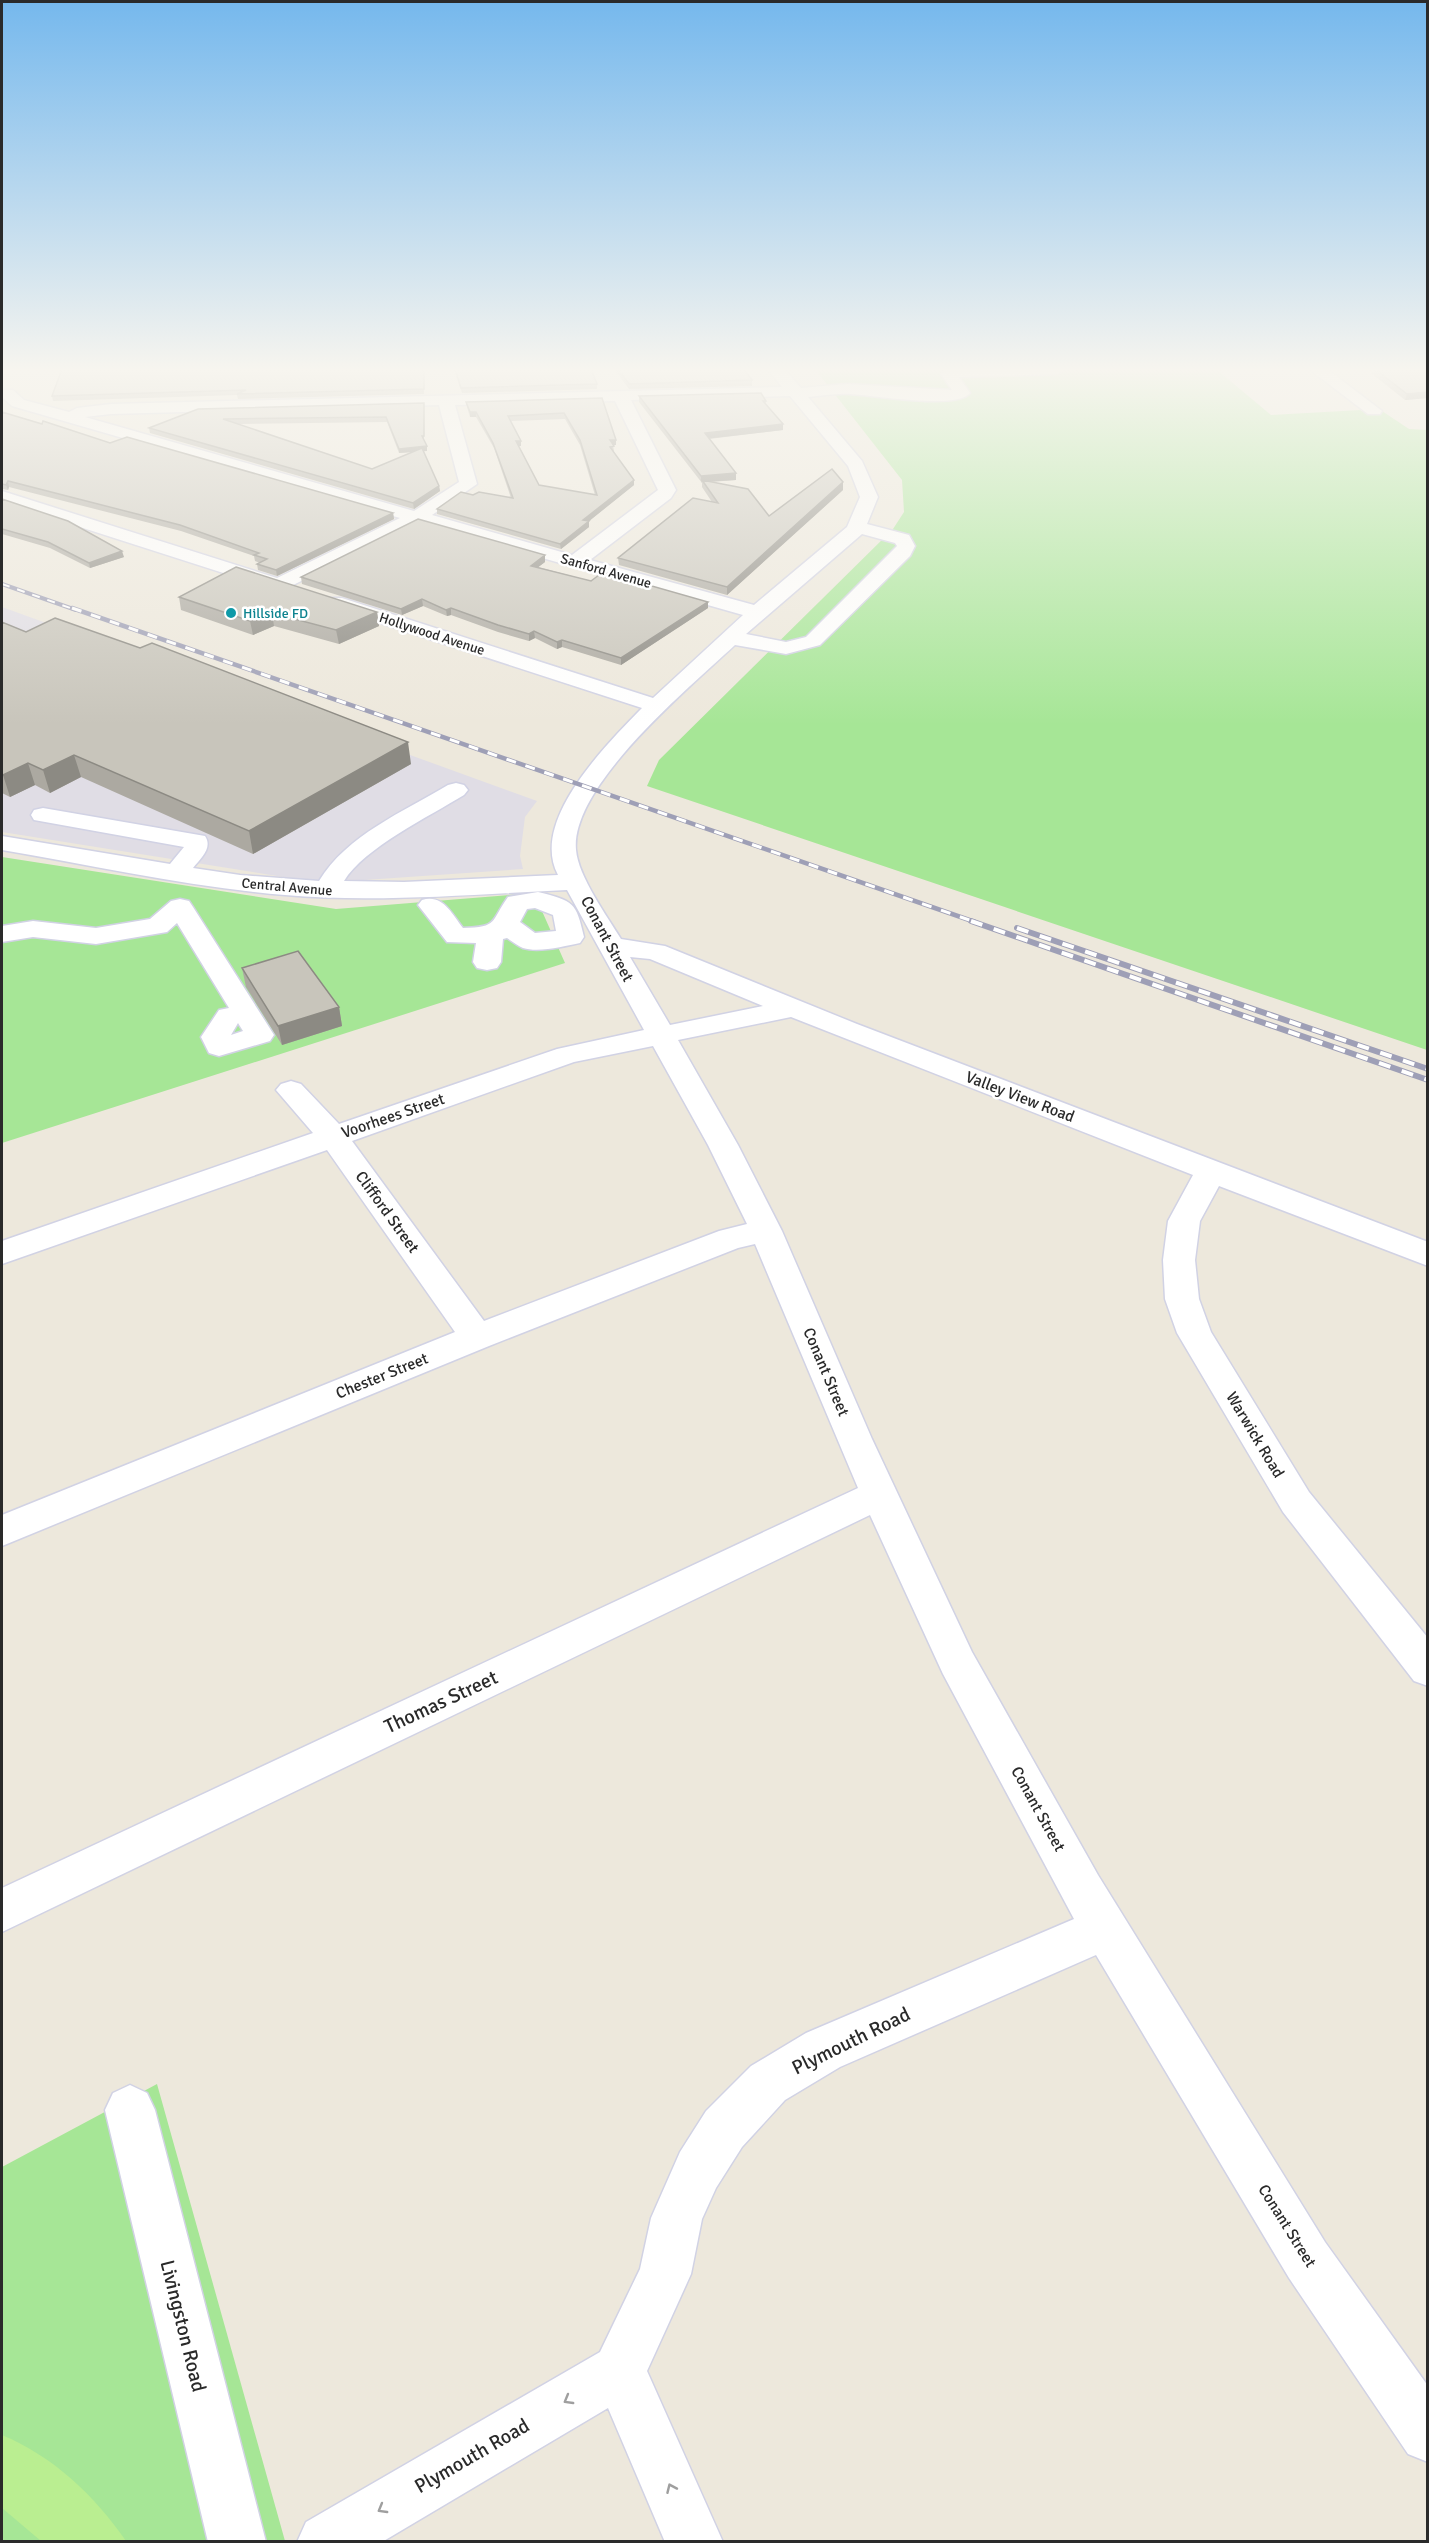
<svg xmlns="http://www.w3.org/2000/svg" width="1429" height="2543" font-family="Signika,sans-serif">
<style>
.industrial{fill:#e0dde5}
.green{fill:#a6e696}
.pitch{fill:#baee91}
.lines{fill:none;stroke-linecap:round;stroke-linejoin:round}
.minor-casing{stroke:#d1d2e4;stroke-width:3}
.minor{fill:#fff;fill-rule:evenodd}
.rail-far2-casing{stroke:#9e9fb6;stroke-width:4}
.rail-far1-casing{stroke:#9e9fb6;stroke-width:4.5}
.rail-casing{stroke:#9e9fb6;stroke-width:6}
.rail-far2{stroke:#fff;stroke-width:2;stroke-dasharray:8;stroke-linecap:butt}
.rail-far1{stroke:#fff;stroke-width:3;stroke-dasharray:10;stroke-linecap:butt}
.rail{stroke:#fff;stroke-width:4;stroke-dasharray:12;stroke-linecap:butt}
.wall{fill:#aca9a1;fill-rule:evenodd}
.shaded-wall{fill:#8c8a83}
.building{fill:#c8c5bb;stroke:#8c8a83;stroke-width:1.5;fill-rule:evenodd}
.oneway{stroke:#9f9f9f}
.culture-dot{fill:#0f9aa8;stroke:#fff;stroke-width:2}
.labels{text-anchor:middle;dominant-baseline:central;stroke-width:5;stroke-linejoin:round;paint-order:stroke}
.far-street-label{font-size:14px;fill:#2a2a2a;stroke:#fff}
.far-culture-label{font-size:14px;fill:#0d838f;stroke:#fff;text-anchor:start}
.street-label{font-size:16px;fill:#2a2a2a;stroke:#fff}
.near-street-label{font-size:20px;fill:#2a2a2a;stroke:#fff}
</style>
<rect width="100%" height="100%" fill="#ede8dc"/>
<path class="industrial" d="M2,607L537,801L525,817L520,856L523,869L321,883L2,832Z"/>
<path class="green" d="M815,369H1216L1271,415L1379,409L1409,429L1427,430V1050L647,786L659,760L893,529L904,512L902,480Z
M2,857L336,909L534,893L565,963L2,1143Z
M157,2084L285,2541L2,2542V2167Z"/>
<path class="pitch" d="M2,2435C54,2457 94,2495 126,2541H41L2,2508Z"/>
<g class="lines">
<g class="minor-casing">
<path id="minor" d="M768,369H784L801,388L847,384L952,390L941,374L949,369H1065L1057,374L959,377L970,393C958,410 872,395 850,394C836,393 822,396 808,397L862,461L878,497L867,524L909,535L915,546L910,556L820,645L786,654L735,645C691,686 570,786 576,850C578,876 607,916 621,939L665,946L857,1024L1428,1242V1266L1219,1186L1200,1221L1195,1260L1199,1299L1211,1332L1309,1492L1428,1638V1686L1414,1681L1283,1512L1177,1333L1165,1299L1163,1260L1168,1221L1193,1175L791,1017L678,1040L738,1145L782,1231L872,1439L972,1652L1098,1875L1325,2242L1428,2386V2462L1408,2454L1289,2278L1096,1955L840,2067L785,2100L742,2147L716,2188L702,2219L691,2274L647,2371L723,2542H665L608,2408L382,2542H297L306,2522L600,2352L640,2269L651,2218L680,2152L706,2111L751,2066L806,2033L1074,1919L943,1674L870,1515L2,1932V1888L858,1488L755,1244L738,1248L489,1346L2,1546V1515L455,1332L327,1150L2,1264V1241L313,1133L276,1090L281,1084L291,1081L301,1084L339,1124L557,1049L644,1030L567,890C475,894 376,903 285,895C190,887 96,866 2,850V836L170,864L184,847L34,820L31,815L34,810L43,808L205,836C213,848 201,858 193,868L240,875L319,881C347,835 403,812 448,785L456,783L464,785L468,790L464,795C430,816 364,848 344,881L404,882L558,875C529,821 607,744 642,708L328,606L325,602L328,598H342L653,698L743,615L419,523L287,588L280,590L267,587L2,502V491L277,578L400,518L12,406L2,397V390H13L24,400L69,412L77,408L111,404L782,387ZM790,396L848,466L860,497L847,527L754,605L590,560L671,498L676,490L631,400ZM615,401L658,490L572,555L432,515L477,484L455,405ZM439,405L459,482L414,511L85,417L111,414ZM862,534L895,543L897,546L806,637L786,642L746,634ZM630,957L650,959L763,1006L670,1025ZM653,1046L708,1145L747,1224L719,1231L484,1321L352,1141L574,1062Z
M1309,369H1327L1382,411L1380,414H1368Z
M538,892C574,901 576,902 584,937L580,943C565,946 539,953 523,948C518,946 513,942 507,938L503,939L501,962L497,968L487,970L477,968L473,962L476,943L447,942L418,905L422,900C443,894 451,913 463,928C499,927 490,922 508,897ZM535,908L553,915L556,931L535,933L520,922L527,909Z
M180,899L189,901L193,907L274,1035L270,1041L219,1056L209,1053L201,1037L219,1010L229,1008L177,923L167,932L96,944L33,937L2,942V926L33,921L96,928L150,919L171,901ZM238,1023L243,1031L231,1035Z
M130,2085L147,2093L155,2110L266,2542H208L105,2110L113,2093Z"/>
</g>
<use href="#minor" class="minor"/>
<g class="rail-far2-casing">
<path id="rail-far2" d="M2,584L76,610"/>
</g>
<g class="rail-far1-casing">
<path id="rail-far1" d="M72,608L975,922"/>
</g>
<g class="rail-casing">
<path id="rail" d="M971,921L1428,1080
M1017,928L1428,1069"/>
</g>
<use href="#rail-far2" class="rail-far2"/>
<use href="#rail-far1" class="rail-far1"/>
<use href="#rail" class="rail"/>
</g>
<path class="wall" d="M424,369V394L238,399L237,395L53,401L52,396Z
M454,369H591L597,384V389L462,393Z
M614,369H744L752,380V386L629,389Z
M1372,369H1428V398L1405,400L1371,373Z
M639,396L766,401V405L783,430L709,439L736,480L711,482L769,516L843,490L727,595L619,565L618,558L712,502L702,487V483L639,402Z
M602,398L616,445H613L614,451L613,452L634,485L589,521V527L561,549L437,514V509L473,495L511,498L494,448L476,417H470L467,407L466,402ZM565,419L580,445L595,495L539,485L519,446H521L511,421Z
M424,408V440L427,446V451H423L439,486L440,491L414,509L150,433L149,428L198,409ZM387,422L399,453L412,452L372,469L237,424Z
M2,412L110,443L393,513L394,519L277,576L258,570L257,564L260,563L255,561L254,556L181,531L9,487L8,490L3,489L2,490Z
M2,499L124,557L90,568L50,548L2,534Z
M545,562L538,567L591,581L708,602V608L621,665L562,647L557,649L535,638L529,641L498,632L451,615L447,616L423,606L402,615L302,584L301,577Z
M179,597L377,612L379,626L339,644L274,626L253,635L181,610Z
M2,622L26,632L411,764L253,854L81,777L50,793L35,785L10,797L2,793Z
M242,968L339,1007L342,1026L282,1045L246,987Z"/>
<path class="shaded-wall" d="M1428,392V398L1405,400L1407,394Z
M470,412H476V417H470Z
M783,424V430L705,439V433Z
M610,440H616V445H610Z
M516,441H521V446H516Z
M427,446V451L399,453V449Z
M736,473V480L703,482L702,480L701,483V476Z
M634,480V485L583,526V520Z
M8,481L9,487L8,490L6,485Z
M843,482V490L727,595V587Z
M439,486L440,491L414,509L413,503Z
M393,513L394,519L277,576L276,570Z
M589,521V527L561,549L560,544Z
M122,551L124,557L90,568L89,563Z
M545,555V562L532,572L531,566Z
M422,599L423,606L402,615L401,609Z
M708,602V608L621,665V658Z
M451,608V615L447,616L446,610Z
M377,612L379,626L339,644L336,630Z
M272,613L274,626L253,635L250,621Z
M534,631L535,638L529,641V634Z
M562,640V647L557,649V642Z
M408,742L411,764L253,854L249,831Z
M74,755L81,777L50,793L43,770Z
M28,763L35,785L10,797L3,775Z
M339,1007L342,1026L282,1045L278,1026Z"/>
<path class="building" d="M62,369H424V389L237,394L246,390L52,396Z
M455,369H591L597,384L461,388Z
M618,369H744L752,380L629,384Z
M1375,369H1428V392L1407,394Z
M761,393L766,401H763L783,424L705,433L736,473L701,476L639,396Z
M602,398L616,440H610L614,446L610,447L634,480L583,520L589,521L560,544L437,509L461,492L473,495L479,492L513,498L493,443L476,412H470L466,402ZM564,413L580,440L597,495L539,485L516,441H521L508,416Z
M424,403V436H422L427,446L399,449L386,417L223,419L372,469L422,448L439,486L413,503L149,428L198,409Z
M2,412L42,424L43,421L110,443L127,437L393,513L276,570L257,564L267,559L254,555L259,553L180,525L8,481L6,485L2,484Z
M832,469L843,482L727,587L618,558L693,498L718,503L702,480L748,489L769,516Z
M2,499L68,521L122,551L89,563L48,542L2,529Z
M418,519L545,555L531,566L591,581L603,572L708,602L621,658L562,640L557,642L534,631L529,634L498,625L451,608L446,610L422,599L401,609L301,577Z
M236,567L377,612L336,630L272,613L250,621L179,597Z
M55,618L140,648L152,643L408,742L249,831L74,755L43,770L28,763L3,775L2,774V622L26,632Z
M298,951L339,1007L278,1026L242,968Z"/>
<defs><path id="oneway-chevron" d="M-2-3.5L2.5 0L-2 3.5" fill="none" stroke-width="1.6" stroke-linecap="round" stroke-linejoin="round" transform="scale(1.5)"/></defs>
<g class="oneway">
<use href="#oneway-chevron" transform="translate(568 2400) rotate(150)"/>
<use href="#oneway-chevron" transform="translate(671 2488) rotate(-114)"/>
<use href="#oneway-chevron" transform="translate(382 2509) rotate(150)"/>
</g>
<linearGradient id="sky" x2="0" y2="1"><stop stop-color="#75b8ed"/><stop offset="0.51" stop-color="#f7f5ef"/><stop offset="1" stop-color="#f7f5ef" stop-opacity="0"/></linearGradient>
<rect width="1429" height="725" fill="url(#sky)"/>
<circle class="culture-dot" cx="231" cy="613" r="6"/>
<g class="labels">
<g class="far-street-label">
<text transform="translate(606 571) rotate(16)">Sanford Avenue</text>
<text transform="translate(432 634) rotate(18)">Hollywood Avenue</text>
<text transform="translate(287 887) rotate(5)">Central Avenue</text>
</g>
<g class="far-culture-label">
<text x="243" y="613">Hillside FD</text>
</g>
<g class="street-label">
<text transform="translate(607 939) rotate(62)">Conant Street</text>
<text transform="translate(1020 1097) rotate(21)">Valley View Road</text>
<text transform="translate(393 1116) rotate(-19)">Voorhees Street</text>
<text transform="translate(387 1212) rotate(54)">Clifford Street</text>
<text transform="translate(826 1372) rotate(67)">Conant Street</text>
<text transform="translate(382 1376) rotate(-22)">Chester Street</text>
<text transform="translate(1255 1435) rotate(59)">Warwick Road</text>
<text transform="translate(1038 1809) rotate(61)">Conant Street</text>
<text transform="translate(1287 2226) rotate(58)">Conant Street</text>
</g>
<g class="near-street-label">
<text transform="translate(441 1702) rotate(-25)">Thomas Street</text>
<text transform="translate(851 2041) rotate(-26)">Plymouth Road</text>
<text transform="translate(183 2326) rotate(76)">Livingston Road</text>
<text transform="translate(472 2456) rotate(-30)">Plymouth Road</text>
</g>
</g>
<rect width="1429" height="2543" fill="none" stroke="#2a2a2a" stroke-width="6"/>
</svg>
